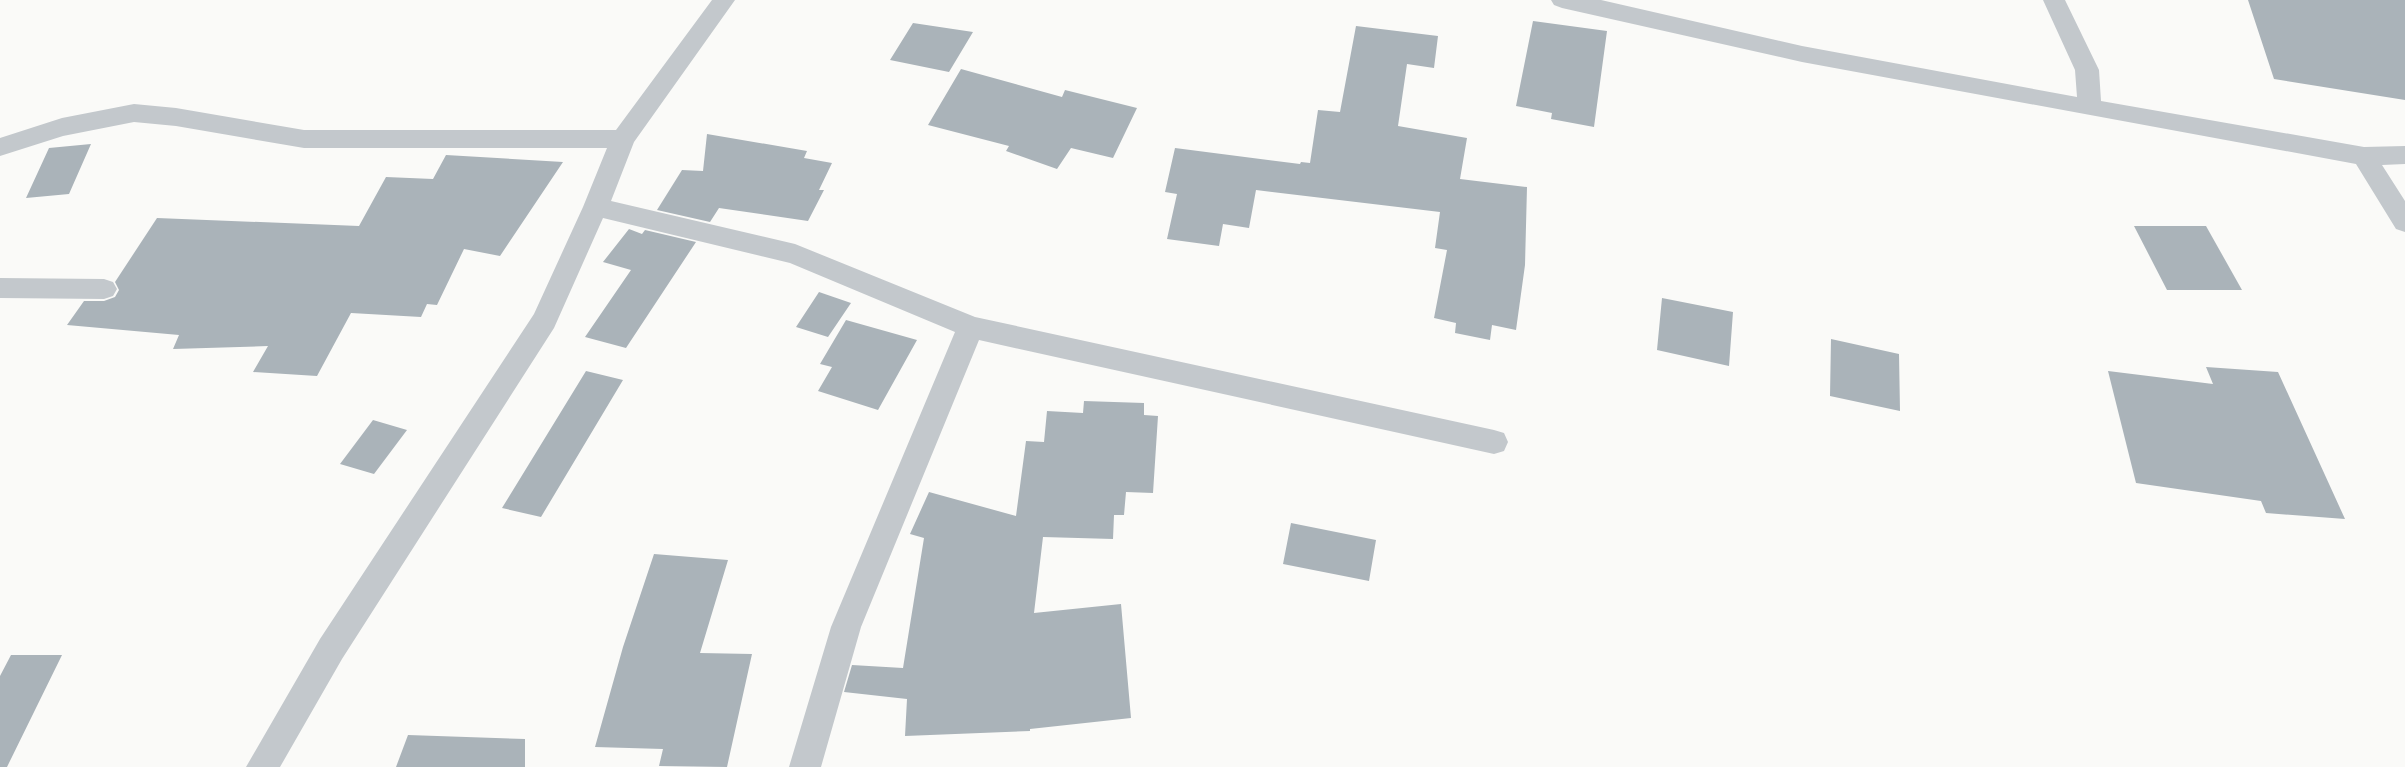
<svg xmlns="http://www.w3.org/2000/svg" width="2405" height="767" font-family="'Archivo Narrow',sans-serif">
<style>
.building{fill:#aab3b9}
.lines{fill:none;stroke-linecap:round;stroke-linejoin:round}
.street{fill:#c3c8cc;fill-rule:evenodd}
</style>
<rect width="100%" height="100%" fill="#fafaf8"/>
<path class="building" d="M2248,0H2405V100L2274,79Z
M1533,21L1607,31L1594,127L1551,119L1552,113L1516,106Z
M913,23L973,32L949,72L890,60Z
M1356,26L1438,36L1434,68L1407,64L1398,126L1467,138L1460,179L1527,187L1525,265L1516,330L1492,325L1490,340L1455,333L1456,323L1434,318L1447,250L1435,248L1440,212L1256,190L1249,228L1223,224L1219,246L1167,239L1177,194L1165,192L1175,148L1300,164L1301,162L1310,163L1318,110L1340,112Z
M961,69L1062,97L1065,90L1137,108L1113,158L1071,148L1057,169L1006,151L1009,146L928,125Z
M707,134L807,151L804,158L832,163L819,190H824L808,221L719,208L710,222L657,210L682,170L703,171Z
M91,144L69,194L26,198L49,148Z
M446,155L563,162L500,256L464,249L437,305L427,304L421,317L351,313L317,376L253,372L268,346L173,349L179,335L67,325L84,301H104L115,297L119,290L115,282L157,218L359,226L386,177L433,179Z
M2134,226H2206L2242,290H2167Z
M629,229L642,234L645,230L696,242L626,348L585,337L631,270L603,262Z
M819,292L851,303L828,337L796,327Z
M1662,298L1733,312L1729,366L1657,350Z
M846,320L917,340L878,410L818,391L832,367L820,364Z
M1831,339L1899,354L1900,411L1830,396Z
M2206,367L2278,372L2345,519L2266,513L2261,501L2136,483L2108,371L2213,384Z
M586,371L623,380L541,517L502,508Z
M1084,401L1144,403V415L1158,416L1153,493L1126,492L1124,515H1114L1113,539L1043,537L1034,613L1121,604L1131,718L1030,729V731L905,736L907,699L844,692L852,665L903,668L924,538L910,534L929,492L1016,516L1026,441L1044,442L1047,411L1083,413Z
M373,420L407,430L374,474L340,464Z
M1291,523L1376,540L1369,581L1283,564Z
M654,554L728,560L700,653L752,654L727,767L659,766L663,749L595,747L623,647Z
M11,655H62L7,767H0V676Z
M408,735L525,739V767H396Z"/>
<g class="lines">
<path class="street" d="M712,0H735L634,142L611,201L795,244L975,317L1494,430L1504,433L1508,442L1504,451L1494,454L979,340L861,627L821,767H789L831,627L955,332L790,263L603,218L554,328L342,659L280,767H246L320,639L534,314L583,207L607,148H304L176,126L134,122L63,136L0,156V138L62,118L134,104L176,108L304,130H616Z
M1551,0H1601L1802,46L2077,97L2075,70L2043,0H2065L2099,70L2101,101L2364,147L2405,146V164L2382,165L2405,201V232L2396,229L2356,164L1802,62L1562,8L1554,5Z
M0,278L104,279L113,282L117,289L113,296L104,299L0,298Z"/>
</g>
</svg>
